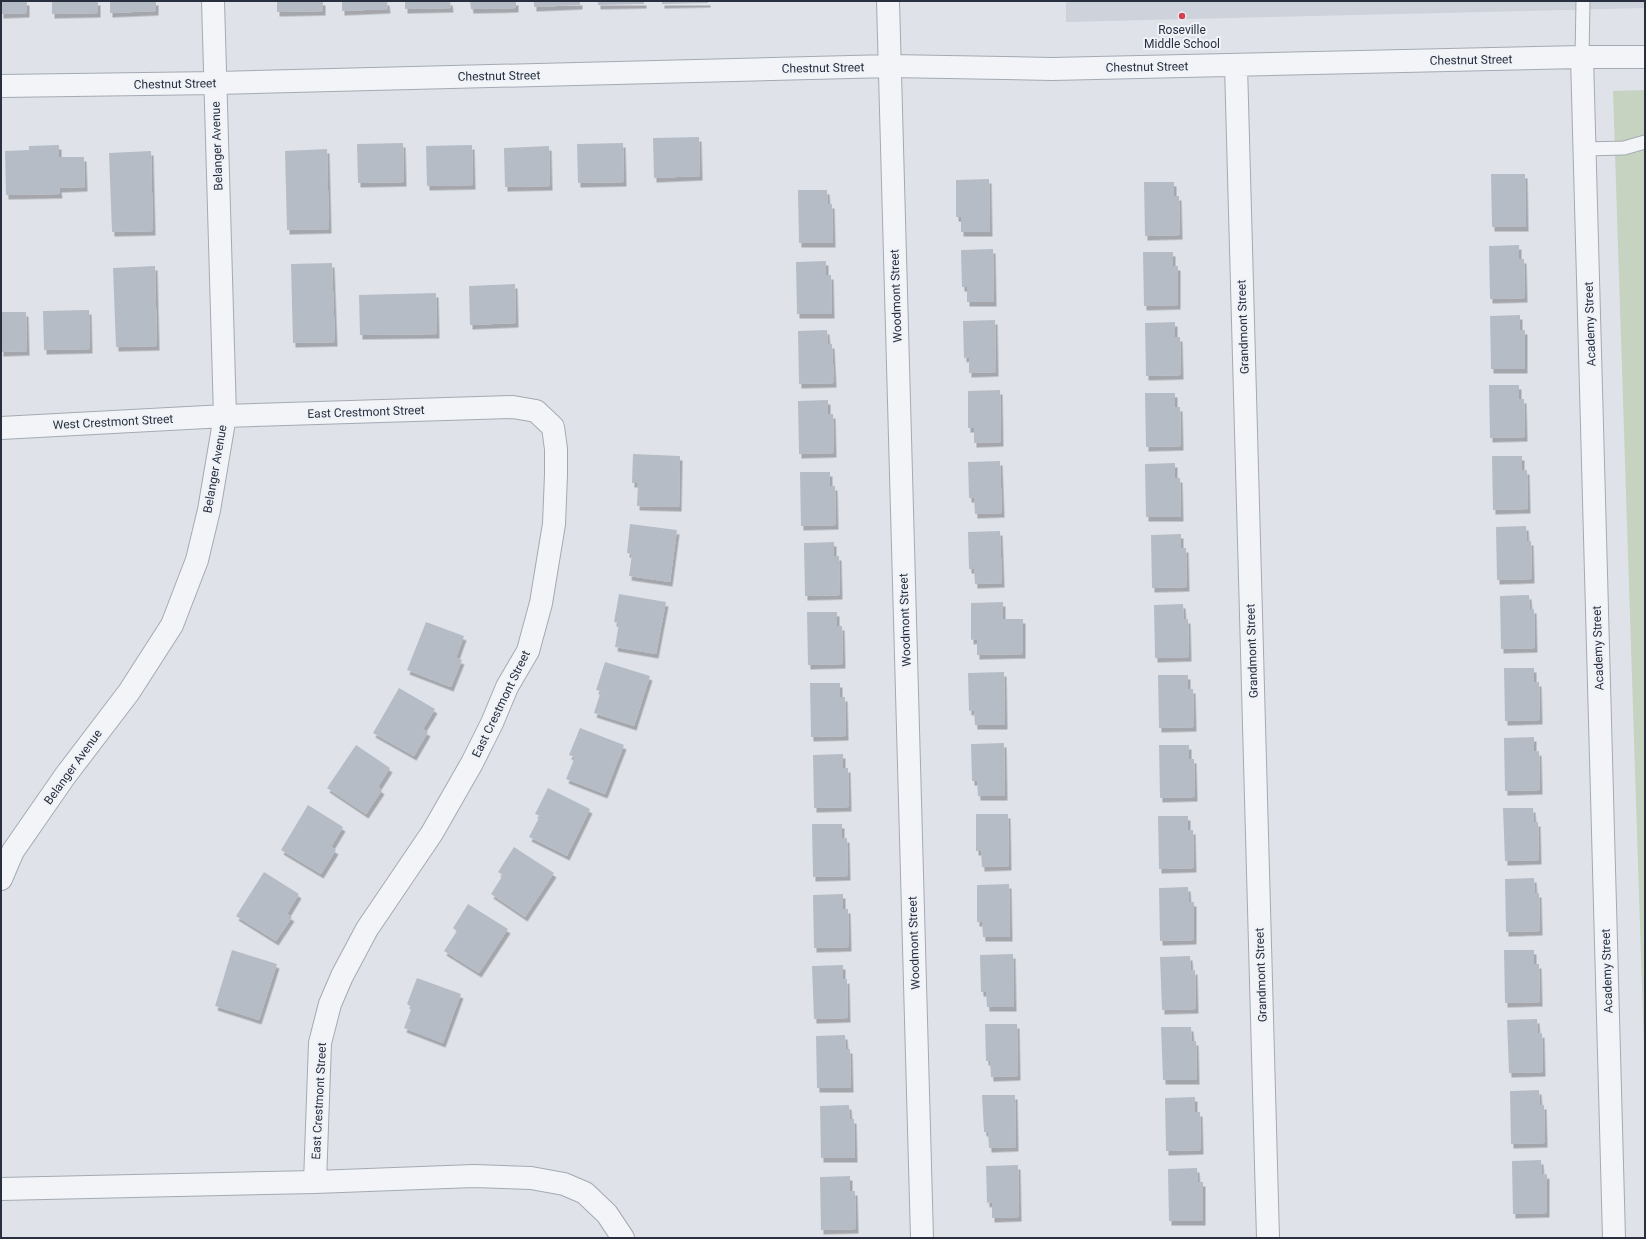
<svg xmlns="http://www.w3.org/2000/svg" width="1646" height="1239" font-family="Roboto,sans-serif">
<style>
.built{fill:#cdd2db}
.green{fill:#c5d3c0}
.building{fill:#b6bcc6;filter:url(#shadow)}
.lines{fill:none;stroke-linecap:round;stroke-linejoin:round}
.lane-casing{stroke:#a4aab3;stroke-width:15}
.street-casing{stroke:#a4aab3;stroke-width:24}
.lane{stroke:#f2f4f7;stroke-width:13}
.street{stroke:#f2f4f7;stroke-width:22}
.poi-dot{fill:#d04254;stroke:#eff2f6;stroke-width:1.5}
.labels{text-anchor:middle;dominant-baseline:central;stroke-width:4;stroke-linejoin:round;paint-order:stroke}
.poi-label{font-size:12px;fill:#283040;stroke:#eff2f6}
.street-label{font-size:12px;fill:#283040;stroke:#eff2f6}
</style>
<defs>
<filter id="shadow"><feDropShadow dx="2.5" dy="4.5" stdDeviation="0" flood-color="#0004"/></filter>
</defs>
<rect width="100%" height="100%" fill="#dfe3e9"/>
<path class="built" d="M1066,1H1645V8L1066,22Z"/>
<path class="green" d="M1645,90V1080L1613,91Z"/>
<path class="building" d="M1,1H27V13L1,14Z
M52,1H98V13L52,14Z
M110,1H156V11L110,13Z
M277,1H323V11L277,12Z
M342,1H387L388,9L342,11Z
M405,1H450L451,8L405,9Z
M470,1H516V8L471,9Z
M534,1H580V5L534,7Z
M598,1H644V4L598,5Z
M662,1H708V3L662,4Z
M699,137L700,176L654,178L653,138Z
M403,143L404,182L358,183L357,144Z
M623,143L624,182L578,183L577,144Z
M59,145V157H84L85,187L59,188L60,194L6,195L5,151L29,150V146Z
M472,145L473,185L427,186L426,146Z
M549,146L550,186L505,187L504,148Z
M327,149L329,229L287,230L285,151Z
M151,151L153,231L112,232L109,153Z
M1491,174H1525L1526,227H1492Z
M989,179L990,232H961V217H956V180Z
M1144,182H1174V196H1179L1180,235L1145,236Z
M798,190H827L828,204H832L833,243H799Z
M1519,245V259H1524L1525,298L1490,299L1489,246Z
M993,249L994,302H967V287H962L961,250Z
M1143,252H1173V266H1178V305L1144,306Z
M826,261V275H831L832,314H797L796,262Z
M332,263L335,342L293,343L291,264Z
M155,266L157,346L116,347L113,268Z
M515,284L516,323L470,325L469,286Z
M436,293L437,334L360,335L359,295Z
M89,310L90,349L44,350L43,311Z
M1,312H26L27,351L1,352Z
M1520,315V330H1525V369H1491L1490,316Z
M995,320L996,372L969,373V357L964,358L963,321Z
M1175,322V337H1180L1181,375L1146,376L1145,323Z
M827,330L828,344H832L834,383L799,384L798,331Z
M1489,385H1519V399H1524L1525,437L1490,438Z
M1000,390L1001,442L974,443V428H968V391Z
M1145,393H1175V407H1180L1181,446L1146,447Z
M828,400V414H833L834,453L799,454L798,401Z
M633,454L680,456L679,507L637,506L638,483H632Z
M1492,456H1522V470H1527L1528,509L1493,510Z
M1000,461L1002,513L975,514L974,498H969L968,462Z
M1175,463V478H1180L1181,517H1146L1145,464Z
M800,472H830V486H835L836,525L801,526Z
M630,524L677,530L670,582L629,576L632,554L627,553Z
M1526,526L1527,541H1531L1532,579L1497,580L1496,527Z
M1000,531L1002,583L975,584L974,569H969L968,532Z
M1181,534V548H1186L1187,587L1152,588L1151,535Z
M834,542V556H839L840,595L805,596L804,543Z
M619,594L666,602L656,654L615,647L619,623L614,622Z
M1529,595L1530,609H1534L1535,648L1501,649L1500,596Z
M1003,602V619H1023V654L977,655V639L971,640V603Z
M1183,604L1184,619H1188L1189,657L1155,658L1154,605Z
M807,612H837V626H842L843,664L808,665Z
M426,622L464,636L456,658L462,660L451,687L407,670Z
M605,662L650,676L634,726L594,713L601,691L596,690Z
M1504,668H1534V682H1539L1540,720L1505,721Z
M1004,672L1005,725H975L974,710L969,711L968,673Z
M1158,675H1188V689H1193L1194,727L1159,728Z
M810,683H840V697H845L846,736L811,737Z
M399,688L435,709L423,729L428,732L414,756L373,733Z
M580,728L624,745L605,794L566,779L575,757L569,755Z
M1534,737V752L1539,751L1540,790L1505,791L1504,738Z
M1004,743L1005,796H978L977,781H972L971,744Z
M356,745L390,768L378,787L382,790L366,814L327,788Z
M1159,745H1189V759H1194L1195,797L1160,798Z
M843,754V768H848L849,807L814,808L813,755Z
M548,788L590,809L567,856L529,837L540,816L535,814Z
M308,805L343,827L331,847L336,850L321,874L281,850Z
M1503,808H1533L1534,822H1538L1539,860L1505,861Z
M976,814H1008L1009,866L982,867L981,851H976Z
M1158,816H1188V830H1193L1194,868L1159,869Z
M812,824H842V838H847L848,876L813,877Z
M514,847L554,873L525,917L491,894L503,875L498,872Z
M264,872L299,894L287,914L292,917L276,941L236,916Z
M1534,878L1535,893H1539L1540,931L1506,932L1505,879Z
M1009,884L1010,937H983L982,922H977V885Z
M1188,887L1189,902H1194V940L1160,941L1159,888Z
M843,894V909H848L849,947L814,948L813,895Z
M468,904L508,929L479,973L444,951L457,931L453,928Z
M232,950L277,964L259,1020L215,1006Z
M1504,950H1534V964H1539L1540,1002L1505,1003Z
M1013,954L1014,1007H987L986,992H981L980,955Z
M1190,956L1191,971L1195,970L1196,1009L1162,1010L1160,957Z
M843,965V980L847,979L848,1018L814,1019L812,966Z
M417,978L461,994L443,1043L404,1028L412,1007L407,1004Z
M1537,1019L1538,1034L1542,1033L1543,1072L1509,1073L1507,1020Z
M985,1024H1017L1018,1076L991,1077L990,1061H986Z
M1161,1027H1191L1192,1041H1196L1197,1080H1163Z
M845,1035L846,1049H850L851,1088H817L816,1036Z
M1539,1090L1540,1105H1544L1545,1143L1511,1144L1510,1091Z
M982,1095H1015L1016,1147L989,1148L988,1132H984Z
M1195,1097V1112H1200L1201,1150L1166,1151L1165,1098Z
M849,1105L850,1119H854L855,1158H821L820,1106Z
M1541,1160L1542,1175L1547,1174V1213L1513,1214L1512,1161Z
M1018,1165L1019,1217L992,1218V1202L987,1203L986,1166Z
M1197,1168L1198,1182H1203V1221H1169L1168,1169Z
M850,1176V1191H855L856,1229L821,1230L820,1177Z"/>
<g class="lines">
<g class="lane-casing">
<path id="lane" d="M1582,57L1583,1
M1585,149L1624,148L1645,142"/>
</g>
<g class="street-casing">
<path id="street" d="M888,1L922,1238
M1582,57L1614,1238
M1236,65L1268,1238
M1,86L216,83L890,66L1052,69L1582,57H1645
M1,428L225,416L513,407L536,411L553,427L556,449V475L554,524L541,603L528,651L507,687L492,723L472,763L432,833L367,929L342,976L330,1004L320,1043L315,1182
M1,879L13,851L65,776L129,692L172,625L197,560L209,510L225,416L213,1
M1,1189L315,1182L474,1176L531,1178L564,1184L585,1193L607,1214L623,1238"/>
</g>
<use href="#lane" class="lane"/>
<use href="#street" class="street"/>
</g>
<circle class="poi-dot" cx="1182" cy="16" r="4"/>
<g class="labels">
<g class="poi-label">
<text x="1182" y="30">Roseville<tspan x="1182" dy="14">Middle School</tspan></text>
</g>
<g class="street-label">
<text transform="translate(1471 60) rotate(-1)">Chestnut Street</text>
<text transform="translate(1147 67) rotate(-1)">Chestnut Street</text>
<text transform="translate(823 68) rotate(-1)">Chestnut Street</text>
<text transform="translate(499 76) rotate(-1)">Chestnut Street</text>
<text transform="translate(175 84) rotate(-1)">Chestnut Street</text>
<text transform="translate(217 146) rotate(-92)">Belanger Avenue</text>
<text transform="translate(896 296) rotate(-92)">Woodmont Street</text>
<text transform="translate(1590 324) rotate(-92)">Academy Street</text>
<text transform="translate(1243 327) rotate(-92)">Grandmont Street</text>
<text transform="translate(366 412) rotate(-2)">East Crestmont Street</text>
<text transform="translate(113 422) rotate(-3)">West Crestmont Street</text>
<text transform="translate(215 469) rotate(-80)">Belanger Avenue</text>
<text transform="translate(905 620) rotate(-92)">Woodmont Street</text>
<text transform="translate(1598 648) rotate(-92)">Academy Street</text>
<text transform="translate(1252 651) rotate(-92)">Grandmont Street</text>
<text transform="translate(501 704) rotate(-64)">East Crestmont Street</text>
<text transform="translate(73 767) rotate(-54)">Belanger Avenue</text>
<text transform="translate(914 943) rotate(-92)">Woodmont Street</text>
<text transform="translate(1607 971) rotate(-92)">Academy Street</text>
<text transform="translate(1261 975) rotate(-92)">Grandmont Street</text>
<text transform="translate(319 1101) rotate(-87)">East Crestmont Street</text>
</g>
</g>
<rect width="1646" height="1239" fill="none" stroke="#283040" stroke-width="4"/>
</svg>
